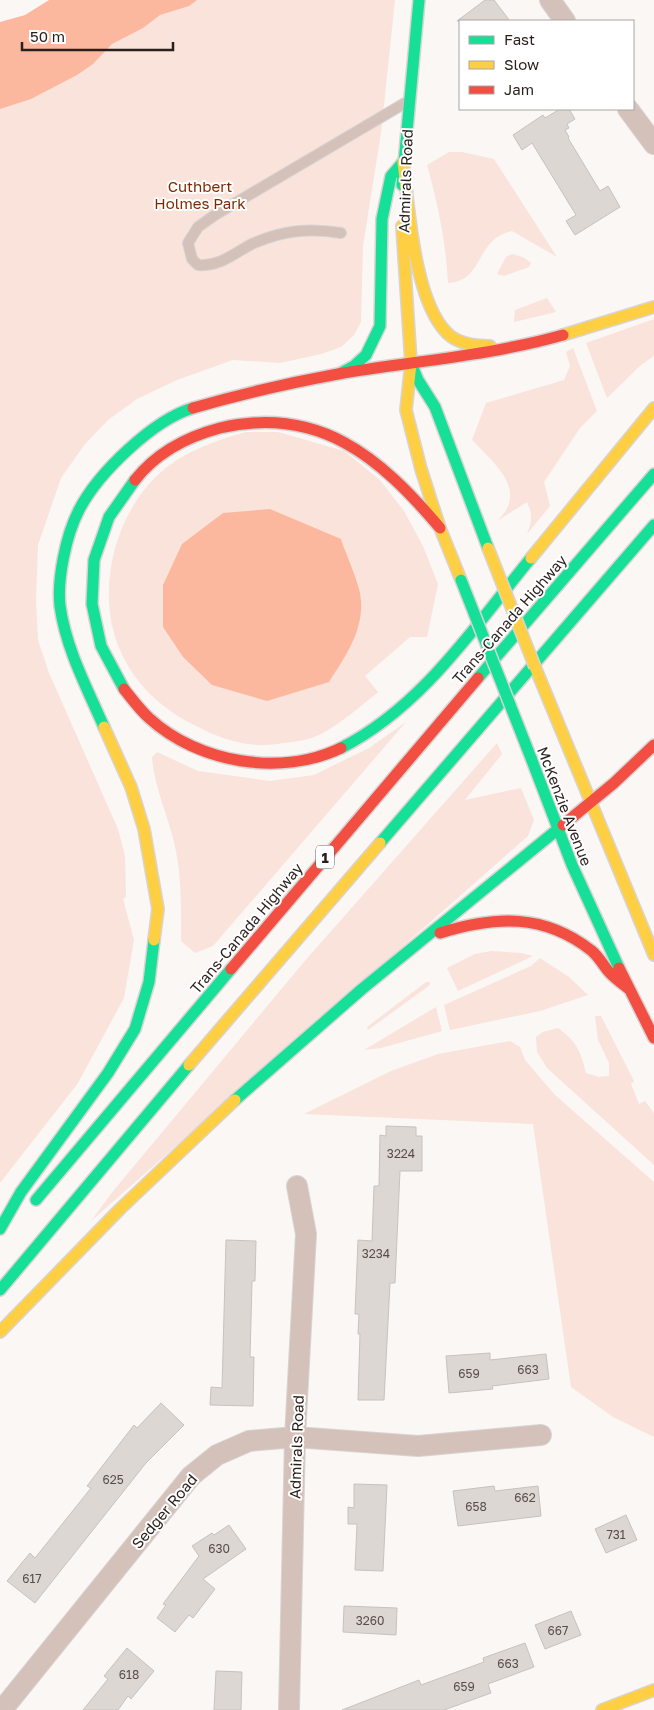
<svg xmlns="http://www.w3.org/2000/svg" width="654" height="1710" font-family="'Golos Text',sans-serif">
<style>
.green{fill:#f9e3db;fill-rule:evenodd}
.water{fill:#fcb89e}
.building{fill:#ddd7d3;stroke:#c8c2bf}
.lines{fill:none;stroke-linecap:round;stroke-linejoin:round}
.lane-casing{stroke:#d8d4d3;stroke-width:12}
.street-casing{stroke:#d8d4d3;stroke-width:22}
.fast-casing{stroke:#d8d4d3;stroke-width:14}
.slow-casing{stroke:#d8d4d3;stroke-width:14}
.jam-casing{stroke:#d8d4d3;stroke-width:14}
.lane{stroke:#d4c1b9;stroke-width:10}
.street{stroke:#d4c1b9;stroke-width:20}
.fast{stroke:#16e098;stroke-width:11}
.slow{stroke:#ffcf43;stroke-width:11}
.jam{stroke:#f24e42;stroke-width:11}
.fast-bridge-casing{stroke:#d8d4d3;stroke-width:14;stroke-linecap:butt}
.slow-bridge-casing{stroke:#d8d4d3;stroke-width:14;stroke-linecap:butt}
.fast-bridge{stroke:#16e098;stroke-width:11}
.slow-bridge{stroke:#ffcf43;stroke-width:11}
.labels{text-anchor:middle;dominant-baseline:central;stroke-width:4;stroke-linejoin:round;paint-order:stroke}
.number-label{font-size:12px;fill:#564d49}
.shield{fill:#fff;stroke:#69625f;stroke-width:1}
.shield-label{font-size:14px;font-weight:bold;fill:#291f1b}
.street-label{font-size:15px;fill:#291f1b;stroke:#fff}
.park-label{font-size:15px;fill:#7d2a00;stroke:#fff}
</style>
<rect width="100%" height="100%" fill="#faf7f5"/>
<path class="green" d="M170,0H395L381,133L363,246L361,322L354,335L341,347L321,354L280,363L233,360L177,380L137,399L108,420L85,444L61,478L38,545L36,600L38,640L49,673L118,829L125,856L126,897L123,899L134,940L124,998L78,1083L0,1183V101Z
M449,152H462L494,159L557,257L512,231C475,238 485,281 448,283C446,243 438,204 427,165Z
M512,254L523,257L531,263L529,267L504,276L497,274L506,257Z
M547,298L556,312L514,322L515,310Z
M654,319V356L641,365L607,398L586,343Z
M573,348L597,411L580,428L544,482L550,506L527,534C532,522 533,514 527,502L497,521C530,491 493,462 472,440L486,403L564,380L570,366L566,352Z
M246,432H278L344,451L379,479L404,511L423,546L438,584L427,637H410L365,676L378,692C360,707 341,723 321,734C308,741 291,742 277,744C246,748 221,739 194,725C166,711 141,690 126,662C91,601 112,510 167,467C191,449 218,440 246,432ZM341,539L361,600L358,630Z
M406,722L213,946L195,953L181,941C181,907 182,875 174,842C167,813 154,786 152,757L157,752L198,771L270,781L314,775L369,748Z
M497,743L502,754L465,800L521,788L534,820L528,836L91,1221L114,1190L303,963Z
M491,951L521,953L533,956L458,991L447,968L475,954Z
M540,958L569,977L588,995L540,1011L450,1030L444,1005L531,966Z
M426,982H430V985L368,1030L367,1027Z
M436,1007L442,1031L381,1048L364,1050Z
M595,1016H601L634,1081L631,1084L639,1104L645,1101L654,1113V1165L547,1068L537,1052L536,1037L543,1032L558,1028C577,1042 580,1050 586,1073L599,1077L609,1076V1063L598,1040Z
M510,1041L520,1047L525,1060L555,1095L654,1182V1437L613,1417L571,1387L533,1124L304,1114L391,1071L438,1054Z"/>
<path class="water" d="M49,0H197L189,6L160,15L143,28L112,44L93,64L77,75L31,99L0,109V22L25,15Z
M270,509L341,539C346,555 361,586 361,601C363,632 345,657 329,682L267,701L212,685L183,657L163,627V585L182,544L223,513Z"/>
<path class="building" d="M485,0H494L510,21H457Z
M560,109H569L575,119L567,124L569,128L565,130L569,137L568,138L600,191L608,186L620,207L575,235L566,221L576,215L532,143L522,150L513,135L543,115L545,118Z
M386,1126L416,1127V1136H422V1171H400L395,1283H390L384,1400H358L360,1334H358L359,1314H355L358,1240L372,1241L374,1186H379L380,1135L386,1136Z
M226,1240L256,1241L255,1281H252L250,1357H254L253,1406L210,1405L211,1387L222,1388Z
M490,1353V1360L546,1354L549,1379L492,1386L493,1389L449,1393L446,1356Z
M161,1403L184,1425L146,1463L35,1603L7,1581L30,1553L35,1558L91,1488L87,1486L134,1425L137,1428Z
M354,1484L387,1485L383,1571L355,1570L357,1524H348V1507L354,1508Z
M494,1486L495,1491L538,1486L541,1516L458,1526L453,1491Z
M626,1515L637,1540L606,1553L595,1529Z
M229,1525L246,1549L203,1579L215,1589L193,1618L189,1615L175,1632L157,1618L166,1605L163,1604L199,1556L192,1546L212,1533L214,1535Z
M344,1606L397,1608L396,1635L343,1632Z
M571,1611L581,1635L545,1649L535,1625Z
M525,1643L534,1667L488,1684L491,1693L444,1710H342L419,1680L421,1685L484,1662L483,1658Z
M127,1648L154,1671L131,1699L128,1696L118,1710H83L108,1679L104,1676Z
M216,1671L242,1672L241,1710H214Z"/>
<g class="lines">
<g class="lane-casing">
<path id="lane" d="M341,233C310,228 284,230 254,243C235,252 221,267 198,265L192,259L188,243L198,227L215,215L405,103"/>
</g>
<g class="street-casing">
<path id="street" d="M550,0L565,21
M628,109L654,144
M2,1710L191,1476L217,1455L249,1441L295,1437L418,1446L541,1435
M289,1710L295,1437L306,1234L297,1186"/>
</g>
<g class="fast-casing">
<path id="fast" d="M402,185L419,0
M411,363L418,380L435,407L488,548
M341,373L354,366L366,355L380,326L382,219L391,176L403,162
M478,678L654,474
M124,689L101,646L92,604L94,560L109,517L135,480
M104,727C87,688 66,649 60,606C57,579 66,535 79,510C98,473 153,420 193,408
M341,748C422,707 475,626 531,558
M531,758L572,865L619,968
M380,843L654,525
M235,1100L362,989L563,825
M36,1200L231,969
M0,1229L21,1192L108,1073L135,1029L149,982L154,940
M0,1290L189,1065"/>
</g>
<g class="slow-casing">
<path id="slow" d="M403,162C409,208 414,300 447,333C458,344 475,346 490,346
M402,226L411,363
M563,335L654,307
M411,363L406,410L421,469L440,528L461,580
M531,558L654,408
M535,667L654,955
M104,727L131,787L144,829L158,909L154,940
M189,1065L380,843
M0,1332L120,1209L235,1100
M602,1710L654,1690"/>
</g>
<g class="jam-casing">
<path id="jam" d="M193,408C241,394 289,383 338,374C413,361 489,356 563,335
M135,480C157,452 186,437 220,428C319,405 380,457 440,528
M124,689C132,699 140,710 149,718C198,763 281,777 341,748
M563,825L614,783L654,745
M440,933C495,916 544,913 592,951C599,957 603,965 609,972C615,979 622,983 629,989
M619,968L654,1038
M231,969L478,678"/>
</g>
<use href="#lane" class="lane"/>
<use href="#street" class="street"/>
<use href="#fast" class="fast"/>
<use href="#slow" class="slow"/>
<use href="#jam" class="jam"/>
<g class="fast-bridge-casing">
<path id="fast-bridge" d="M461,580L531,758"/>
</g>
<g class="slow-bridge-casing">
<path id="slow-bridge" d="M488,548L535,667"/>
</g>
<use href="#fast-bridge" class="fast-bridge"/>
<use href="#slow-bridge" class="slow-bridge"/>
</g>
<g class="labels">
<g class="number-label">
<text x="401" y="1153">3224</text>
<text x="376" y="1253">3234</text>
<text x="528" y="1369">663</text>
<text x="469" y="1373">659</text>
<text x="113" y="1479">625</text>
<text x="525" y="1497">662</text>
<text x="476" y="1506">658</text>
<text x="616" y="1534">731</text>
<text x="219" y="1548">630</text>
<text x="32" y="1578">617</text>
<text x="370" y="1620">3260</text>
<text x="558" y="1630">667</text>
<text x="508" y="1663">663</text>
<text x="129" y="1674">618</text>
<text x="464" y="1686">659</text>
</g>
<rect class="shield" x="316" y="845.5" width="18" height="23" rx="4"/>
<g class="shield-label">
<text x="325" y="857">1</text>
</g>
<g class="street-label">
<text transform="translate(405 181) rotate(-88)">Admirals Road</text>
<text transform="translate(509 619) rotate(-49)">Trans-Canada Highway</text>
<text transform="translate(565 806) rotate(69)">McKenzie Avenue</text>
<text transform="translate(246 928) rotate(-50)">Trans-Canada Highway</text>
<text transform="translate(296 1447) rotate(-88)">Admirals Road</text>
<text transform="translate(164 1511) rotate(-50)">Sedger Road</text>
</g>
<g class="park-label">
<text x="200" y="186">Cuthbert<tspan x="200" dy="17">Holmes Park</tspan></text>
</g>
</g>
<rect x="459" y="20" width="175" height="90" fill="#ffffff" stroke="#a9a5a4"/>
<rect x="469" y="36" width="25" height="8" fill="#16e098" stroke="#a9a5a4"/>
<text x="504" y="45" font-size="15" fill="#291f1b">Fast</text>
<rect x="469" y="61" width="25" height="8" fill="#ffcf43" stroke="#a9a5a4"/>
<text x="504" y="70" font-size="15" fill="#291f1b">Slow</text>
<rect x="469" y="86" width="25" height="8" fill="#f24e42" stroke="#a9a5a4"/>
<text x="504" y="95" font-size="15" fill="#291f1b">Jam</text>
<path d="M22 42v8h151v-8" fill="none" stroke="#291f1b" stroke-width="2.5"/>
<text x="30" y="42" font-size="15" fill="#291f1b" stroke="#ffffff" stroke-width="4" paint-order="stroke">50 m</text>
</svg>
